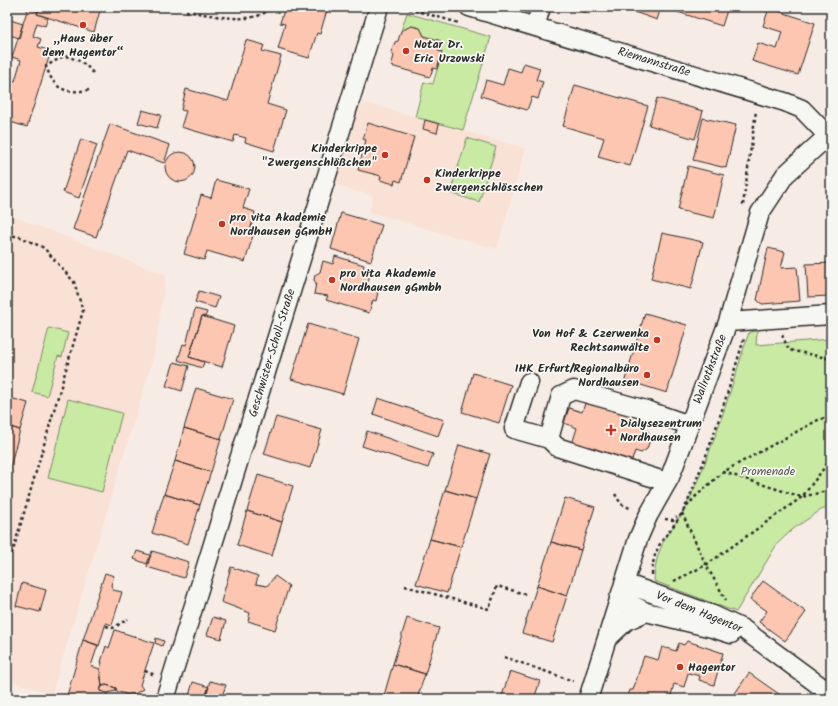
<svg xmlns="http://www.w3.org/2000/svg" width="838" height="706" font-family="Kalam,sans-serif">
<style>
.built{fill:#f9e1d5}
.green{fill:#c8eaa3;stroke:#7a8a67}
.building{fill:#fdc6b0;stroke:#2b2b2b}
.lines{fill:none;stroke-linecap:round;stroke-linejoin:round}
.minor-casing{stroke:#2b2b2b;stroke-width:21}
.path{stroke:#2b2b2b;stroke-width:2.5;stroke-dasharray:3 3;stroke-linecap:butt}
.minor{stroke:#f6f6f2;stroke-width:18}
.poi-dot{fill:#c8321e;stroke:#f6f6f2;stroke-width:1.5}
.labels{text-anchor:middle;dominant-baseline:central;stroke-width:3.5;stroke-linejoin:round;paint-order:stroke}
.poi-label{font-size:12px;font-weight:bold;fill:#2b2b2b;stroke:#f6f6f2;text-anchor:start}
.street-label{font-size:12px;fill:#2b2b2b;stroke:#f6f6f2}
.park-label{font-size:12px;fill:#525b49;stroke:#f6f6f2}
</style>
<rect width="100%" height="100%" fill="#f7ece5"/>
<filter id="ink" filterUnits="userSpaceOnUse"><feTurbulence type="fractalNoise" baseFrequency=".025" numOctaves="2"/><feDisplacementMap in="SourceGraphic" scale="8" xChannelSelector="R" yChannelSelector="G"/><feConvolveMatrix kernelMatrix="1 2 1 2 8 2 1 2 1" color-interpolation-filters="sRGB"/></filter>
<g filter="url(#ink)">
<path class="built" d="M367,103L526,149L497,249L369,212L373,196L335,185L357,109Z
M7,214L166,275L154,355L52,694L7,680Z"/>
<path class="green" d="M407,13L491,37L463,130L415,117L424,82L433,84L442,52L438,51L441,41L424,36L420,28L412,26L401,31Z
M467,138L496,147L479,202L450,193Z
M49,328L68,333L62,357L58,356L47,396L32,392Z
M757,331L756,345L831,339V507L821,510L793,529L777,544L736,612L654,581C656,542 670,535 687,504C692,495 696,484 701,473C720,427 734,379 749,332Z
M68,399L122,413L102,492L48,478Z"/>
<path class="building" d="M39,7H101L94,32L37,14Z
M285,7H317L327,10L320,34L317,33L309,58L278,49L285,24L280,23Z
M569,7H592L589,14Z
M620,7H661L657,20Z
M669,7H728L722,26L668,9Z
M28,8L38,11L37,14L48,18L45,26L37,23L33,36L41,39L38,47L51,51L27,127L7,121V78L15,81L21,60L12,57Z
M769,8L815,23L798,75L752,61L758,43L777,49L782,32L763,26Z
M7,19L23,24L19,38L7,34Z
M411,26L420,28L424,36L441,41L438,51L442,52L437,69L433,68L430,77L391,66L394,56L391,52L395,42L398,41L401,31Z
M246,40L264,45L262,51L281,56L267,104L286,110L274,151L245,142L246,138L235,135L233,142L181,127L186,111L181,110L186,89L228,101Z
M524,63L540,68L536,80L543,82L538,99L532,97L527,110L481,96L486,80L503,85L508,68L521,72Z
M575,85L648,106L630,166L598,157L604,138L563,126Z
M657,98L703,111L695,139L649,125Z
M142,110L161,115L157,128L138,123Z
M703,118L736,125L726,168L693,160Z
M425,120L439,124L437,133L423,129Z
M368,123L414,137L401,182L395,180L394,184L380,180L381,176L358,170L366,140L363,139Z
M110,124L170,145L164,163L127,150L96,237L73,229Z
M81,139L97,145L79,198L63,192Z
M165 167a15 15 0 1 1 30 0a15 15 0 1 1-30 0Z
M688,166L724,175L714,218L678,210Z
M216,180L249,189L243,208L255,212L250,231L254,232L245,262L207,251L204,260L184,254L201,195L211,198Z
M341,213L382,225L371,261L331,249Z
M662,233L703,242L691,289L651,279Z
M768,248L785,252L781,268L797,267L800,301L762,304L757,300Z
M335,256L364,265L363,269L371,271L366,289L378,292L376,301L373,300L369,313L326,300L328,296L314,294L316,283L314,280L315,275L320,272L323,261L333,264Z
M831,263V296L808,297L806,264Z
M199,291L219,297L215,308L195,302Z
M195,309L207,312L205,317L202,316L189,357L204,362L202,368L178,360L183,344L186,345Z
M645,313L687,325L667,393L625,380Z
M202,316L234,326L222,367L189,357Z
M308,324L359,339L343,394L291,379Z
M174,362L189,366L182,391L166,386Z
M473,373L511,385L499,423L462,412Z
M196,388L233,399L221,439L184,428Z
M7,397L28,403L20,430L7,426Z
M378,398L444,420L438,436L373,414Z
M587,398L646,417L642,429L648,431L651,436L647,449L641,453L635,451L631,463L572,444L577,428L564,423L569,408L582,412Z
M276,417L322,430L310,468L264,454Z
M7,426L20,430L7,478Z
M184,428L221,439L211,472L175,461Z
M367,431L433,454L428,468L362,446Z
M459,445L490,454L476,499L445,490Z
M175,461L211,472L200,505L164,494Z
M258,475L293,486L282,522L247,511Z
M445,490L476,499L461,547L430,539Z
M164,494L200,505L188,544L152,533Z
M565,498L595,507L581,550L551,542Z
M247,511L282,522L272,556L237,545Z
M430,539L461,547L447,593L416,584Z
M551,542L581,550L567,596L537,586Z
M137,551L150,555L147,564L134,559Z
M152,551L189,562L184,578L147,567Z
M231,567L258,576L256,584L267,586L275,576L289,586L275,630L248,621L250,613L221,602Z
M105,573L114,576L111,585L113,590L122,592L112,625L106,623L99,646L83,640Z
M763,581L806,612L785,641L759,622L767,611L750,599Z
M22,583L46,590L40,612L16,606Z
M537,586L567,596L552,642L522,633Z
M213,617L226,621L221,639L207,635Z
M407,618L439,628L425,674L393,664Z
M115,630L154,643L140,685L143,689L133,695L132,693L128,695L116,691V688L106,685L102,686L100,669L102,662H101L106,646L109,648Z
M156,638L164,641L162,646L155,643Z
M83,640L98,645L91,666L100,669L102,686L100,691L107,693L106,699H66Z
M687,641L723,653L714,685L699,680L700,676L688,673L684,687L674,684L670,699H627L630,690H633L644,656L658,660L662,647L676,651L679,643L684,645Z
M393,664L425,674L417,699H383Z
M510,671L540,681L534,699H501Z
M749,673L786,699H731Z
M210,681L226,685L221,699H205Z
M193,682L209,687L205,699H188Z
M106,685L116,688V691L107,693L100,691L101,687Z"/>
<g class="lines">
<g class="minor-casing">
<path id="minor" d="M469,7L785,102L802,109L828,136
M535,27L541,7
M728,322L831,315
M529,382L514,429L549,439
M667,482L557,447L549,439L561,396L574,390L646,410L689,425
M624,583L713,615L743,629L831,694
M619,598L646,612L712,628L731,634
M608,638L626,621L646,612
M165,699L379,7
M588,699L638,539L648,516L670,477L728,322L760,213L785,175L831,133"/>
</g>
<path class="path" d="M403,7L459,23
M186,11C206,14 241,23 260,15C265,13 269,10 273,7
M89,90C65,94 54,90 46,66L64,56C78,59 85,63 94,74
M743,205L756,111
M7,236H18L44,248L74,282L83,311L12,554
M782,335L789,350L831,359
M723,472L802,497L831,490
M615,494L621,504L632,509
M683,511L695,497L723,472L818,420L831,416
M682,513L706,565L726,600
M665,519L673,520L677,517
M652,575C653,542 668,537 682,513C689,501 694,486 699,473C717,430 730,384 744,339
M674,581L706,565L802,497L831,459
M405,586L489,609L497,586L525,594
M106,626L113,628L128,619
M504,657L573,681
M145,671L155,675
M7,698L12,699"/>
<use href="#minor" class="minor"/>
</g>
</g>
<g class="poi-dot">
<circle cx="83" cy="25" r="4"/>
<circle cx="406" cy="51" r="4"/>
<circle cx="385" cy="155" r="4"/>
<circle cx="427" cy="180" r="4"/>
<circle cx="222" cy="224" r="4"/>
<circle cx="332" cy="280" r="4"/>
<circle cx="657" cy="340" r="4"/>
<circle cx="647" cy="375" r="4"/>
<path d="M609 424h4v4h4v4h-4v4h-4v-4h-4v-4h4z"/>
<circle cx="680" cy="667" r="4"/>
</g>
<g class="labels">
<g class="poi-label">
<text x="83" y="38" text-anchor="middle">„Haus über<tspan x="83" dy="14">dem Hagentor“</tspan></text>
<text x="414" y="44">Notar Dr.<tspan x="414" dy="14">Eric Urzowski</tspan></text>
<text x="377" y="148" text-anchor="end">Kinderkrippe<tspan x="377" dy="14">"Zwergenschlößchen"</tspan></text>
<text x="435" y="173">Kinderkrippe<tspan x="435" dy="14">Zwergenschlösschen</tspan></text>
<text x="230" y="217">pro vita Akademie<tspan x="230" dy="14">Nordhausen gGmbH</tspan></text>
<text x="340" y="273">pro vita Akademie<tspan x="340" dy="14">Nordhausen gGmbh</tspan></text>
<text x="649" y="333" text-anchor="end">Von Hof &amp; Czerwenka<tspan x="649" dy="14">Rechtsanwälte</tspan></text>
<text x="639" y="368" text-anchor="end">IHK Erfurt/Regionalbüro<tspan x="639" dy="14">Nordhausen</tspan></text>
<text x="620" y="423">Dialysezentrum<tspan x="620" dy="14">Nordhausen</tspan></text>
<text x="688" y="667">Hagentor</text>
</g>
<g class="street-label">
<text transform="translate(654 62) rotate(17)">Riemannstraße</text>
<text transform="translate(272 353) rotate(-73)">Geschwister-Scholl-Straße</text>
<text transform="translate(710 369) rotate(-69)">Wallrothstraße</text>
<text transform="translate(699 612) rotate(22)">Vor dem Hagentor</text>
</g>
<g class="park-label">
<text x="768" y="471">Promenade</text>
</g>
</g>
<rect width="838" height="706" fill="none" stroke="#f6f6f2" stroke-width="24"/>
<rect x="12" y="12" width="814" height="682" fill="none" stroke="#2b2b2b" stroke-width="1.5" filter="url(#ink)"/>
</svg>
